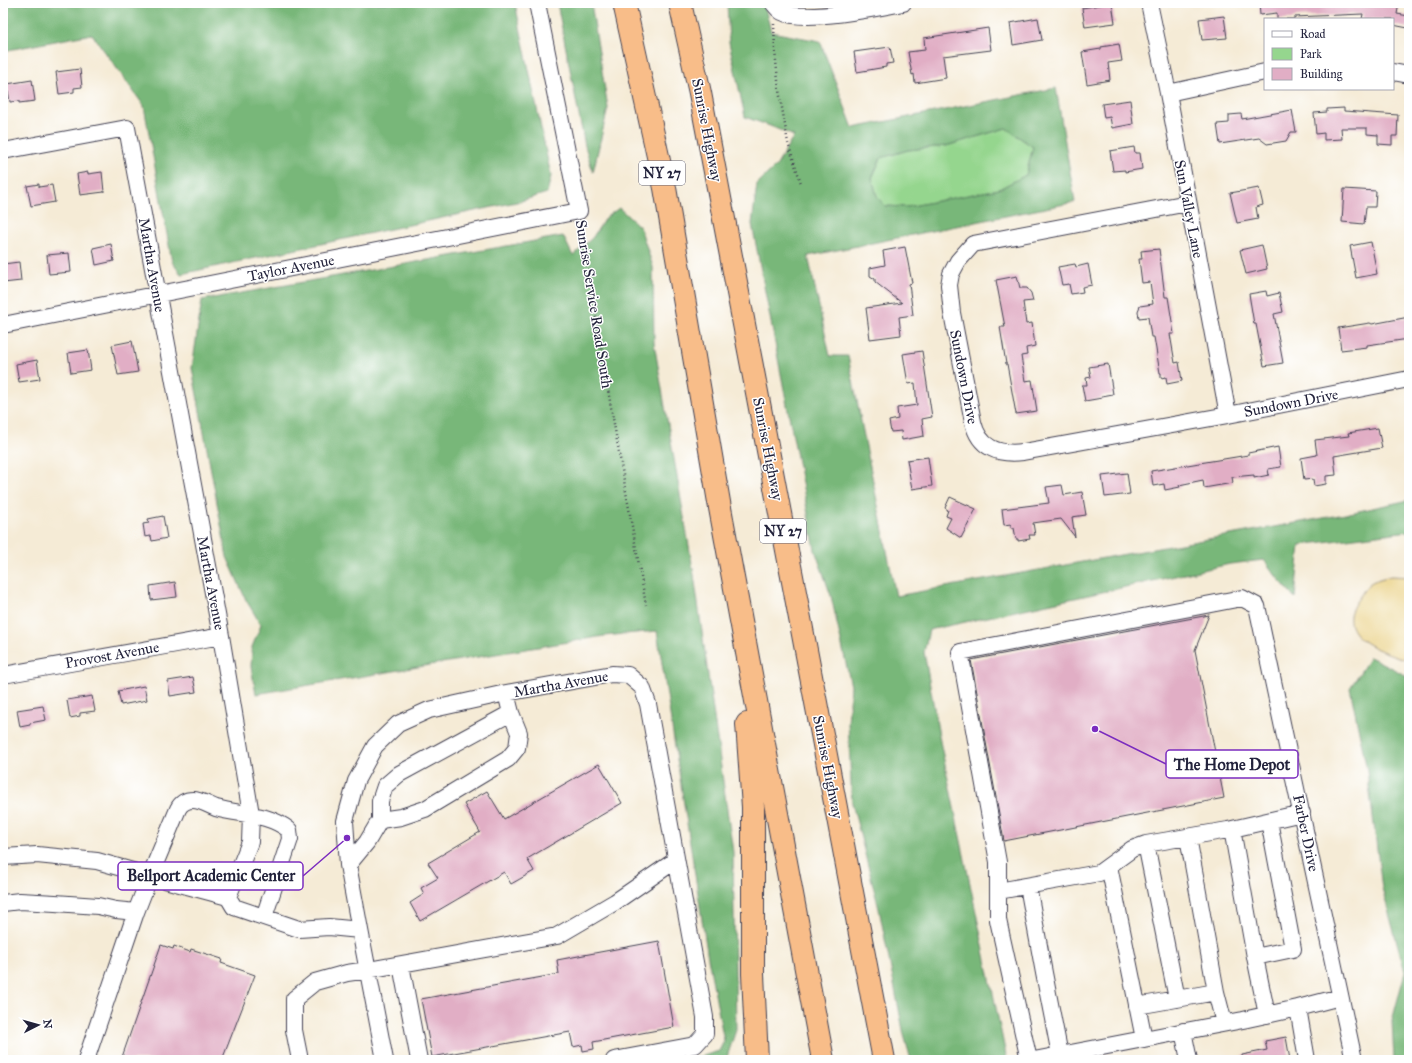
<svg xmlns="http://www.w3.org/2000/svg" width="1412" height="1063" font-family="'IM FELL Great Primer',serif">
<style>
.green{fill:#95d68e;stroke:#5c7c64}
.forest{fill:#78b779;stroke:#4d6c5a;fill-rule:evenodd}
.sand{fill:#eeda9e;stroke:#887e6c}
.building{fill:#e1aec5}
.lines{fill:none;stroke-linecap:round;stroke-linejoin:round}
.minor-casing{stroke:#424052;stroke-width:18}
.highway-casing{stroke:#424052;stroke-width:24}
.path{stroke:#424052;stroke-width:2.5;stroke-dasharray:1 3;stroke-linecap:butt}
.minor{stroke:#fff;stroke-width:16}
.highway{stroke:#f8bd89;stroke-width:22}
.labels{text-anchor:middle;dominant-baseline:central;stroke-width:3;stroke-linejoin:round;paint-order:stroke}
.shield{fill:#fff;stroke:#646476;stroke-width:1}
.shield-label{font-size:14px;font-weight:bold;fill:#22223b}
.street-label{font-size:15px;fill:#22223b;stroke:#fff}
.leader{fill:none;stroke:#7b2cbf;stroke-width:1.5}
.callout-dot{fill:#7b2cbf;stroke:#fff;stroke-width:1.5}
.callout{fill:#fff;stroke:#7b2cbf;stroke-width:1.5}
.callout-label{font-size:16px;text-anchor:middle;font-weight:bold;fill:#22223b}
</style>
<rect width="100%" height="100%" fill="#fff"/>
<filter id="ink" filterUnits="userSpaceOnUse"><feTurbulence type="fractalNoise" baseFrequency=".025" numOctaves="2"/><feDisplacementMap in="SourceGraphic" scale="8" xChannelSelector="R" yChannelSelector="G"/><feConvolveMatrix kernelMatrix="1 2 1 2 8 2 1 2 1" color-interpolation-filters="sRGB"/></filter>
<filter id="wash" filterUnits="userSpaceOnUse"><feTurbulence type="fractalNoise" baseFrequency=".012" numOctaves="4" result="noise"/><feDisplacementMap in="SourceGraphic" scale="16" xChannelSelector="R" yChannelSelector="G"/><feGaussianBlur stdDeviation="0.9" result="paint"/><feColorMatrix in="noise" values="0 0 0 0 0 0 0 0 0 0 0 0 0 0 0 0 0 1.4 0 .05"/><feComposite in="paint" operator="in"/></filter>
<g filter="url(#wash)">
<rect width="100%" height="100%" fill="#f5ebd6"/>
<path class="green" d="M1006,128L1033,147L1026,175L999,189L907,207L885,206L877,197L872,178L881,158L908,150L946,146Z"/>
<path class="forest" d="M3,3H515L551,176L547,193L521,201L181,274L172,262L144,106L92,34L3,51Z
M557,3H591L608,108L593,172L585,146Z
M727,3H764L771,32L820,41L853,128L1056,88L1075,202L808,256L830,356H848L896,596L1345,514L1409,500V531L1300,545L1295,598L1276,576L1264,560L1230,564L929,630L924,652L940,741L1007,1060H911L904,1035L879,909L852,803L848,723L851,686L831,596L815,550L752,224L757,184L777,165L794,136L770,126L745,117L729,42ZM1006,128L1033,147L1026,175L999,189L907,207L885,206L877,196L872,178L881,158L908,150L946,146Z
M619,208L640,227L653,267L654,343L694,575L733,852L736,1030L727,1057L728,1060H690L719,1051L724,1041L708,958L657,631L604,636L256,694L251,667L252,647L261,625L246,600L227,557L192,368L202,300L563,236L573,256L593,237L605,218Z
M1370,657L1409,677V1060H1394L1392,1021L1405,972L1382,888L1367,770L1350,688Z"/>
<path class="sand" d="M1391,576L1409,577V660C1384,653 1332,637 1356,602C1360,597 1363,590 1368,585C1373,580 1384,578 1391,576Z"/>
<g id="blocks">
<path class="building" d="M1112,3L1115,23L1085,27L1082,8Z
M1259,3H1399L1397,14L1409,16V21L1408,28L1393,25V19H1362L1363,14L1294,17V19H1277V13L1260,15Z
M1224,16L1227,38L1202,40L1199,19Z
M1038,18L1042,40L1013,45L1010,23Z
M988,28L991,50L943,56L946,78L915,83L914,74L912,75L908,52L925,50L924,38Z
M1119,44L1122,61L1108,63L1110,80L1087,84L1082,52L1101,49V47Z
M890,47L893,63L886,64V67L857,72L854,52Z
M80,69L82,87L74,88V92L59,94L56,72Z
M32,80L35,101L19,103V101L10,102L7,84Z
M1130,100L1133,124L1112,128L1110,117L1104,118L1102,104Z
M1344,108V111L1398,115L1397,136H1392V145L1378,144V135L1367,134V128H1341L1342,139L1324,140V133L1316,134L1314,113L1327,112V109Z
M1292,110L1296,132H1291L1286,141L1267,144L1259,138L1220,144L1217,124L1229,123V115L1241,114L1242,119Z
M1134,147L1135,153H1140L1142,169L1125,172V170L1113,171L1110,151Z
M88,172V174L102,172L104,192L80,195L77,174Z
M39,184V187L52,185L55,202L31,206L27,186Z
M1259,188L1263,205L1256,207L1258,219L1237,223L1230,193Z
M1344,189L1376,191L1375,207H1366L1364,224L1342,222Z
M1371,242L1377,274L1356,278L1350,246Z
M111,244L114,261L96,265L93,248Z
M1262,245L1267,269L1246,274L1240,250Z
M905,247L912,283L909,284L913,315L899,317L901,335L870,339L866,308L902,303L875,282V279L870,276V268L885,265L883,251Z
M1159,249L1165,297H1168L1174,334H1170L1175,363L1179,362L1182,381L1167,384L1166,377L1161,378V373H1160L1154,337H1151L1148,317L1139,318L1138,311L1140,306L1153,304L1150,282L1142,283L1139,259H1142L1141,251Z
M69,253L71,272L49,274L47,255Z
M19,262L21,281L3,283V264Z
M1075,264L1076,267L1088,264L1092,285L1082,287L1083,292L1071,294L1069,284L1062,285L1058,267Z
M1017,276L1020,288H1027L1031,293L1033,301L1023,302L1026,324L1032,323L1035,346L1026,348L1027,355L1021,356L1025,381L1032,380L1037,411L1016,414L1007,364H1006L1003,345L1000,327H1005L996,280Z
M1266,291L1267,296L1279,293L1283,312L1274,314L1283,363L1264,366L1256,324H1254L1249,294Z
M1409,317V339L1367,345V347L1341,350L1338,328L1370,323L1372,324Z
M132,341L138,372L118,375L112,345Z
M88,350L91,370L71,373L68,353Z
M922,351L932,417L922,419L924,436L902,440L901,431L891,432L889,421L898,419L897,408L917,405L915,383L908,384L903,354Z
M37,360L40,379L19,382L16,364Z
M1108,364L1113,394L1102,396V398L1085,401L1082,385H1087L1086,378L1091,377L1089,367Z
M1378,428L1382,448L1334,456L1336,475L1326,476V484L1314,486L1313,479L1304,480L1301,458L1317,455L1315,440L1349,436L1348,433Z
M1278,447L1281,467L1268,469L1269,475L1254,478V475L1232,477L1233,483L1204,488L1203,480L1179,485L1180,487L1165,490L1164,484L1153,486L1151,471L1248,455V453Z
M928,457L932,486L912,489L907,460Z
M1127,473L1130,494L1105,497L1102,476Z
M1062,485L1064,495L1082,492L1086,515L1072,517L1075,537L1061,519L1033,523L1035,535H1029L1030,539L1018,541V539H1016L1014,528H1011V524L1004,525L1002,509L1049,503L1046,487Z
M950,497L976,509L961,538L946,528L951,518L946,516L948,510L945,508Z
M163,516L167,538L152,541L151,536L145,537L143,524L149,523L148,519Z
M175,582L177,597L151,600L150,586Z
M1209,615L1195,650L1224,798L1004,841L971,660Z
M193,677L196,692L170,696L168,681Z
M144,686L147,700L121,705L118,691Z
M92,696L95,711L80,713V716L70,718L67,700Z
M43,706L46,720L30,723V725L20,727L17,710Z
M599,764L622,803L527,859L534,871L511,884L504,872L420,921L410,903L424,894L421,888L438,878L428,863L480,832L464,804L487,791L504,819Z
M659,941L674,1027L593,1042L594,1049L583,1051L582,1045L573,1047L570,1032L432,1057L421,999L559,974L557,960Z
M161,945L173,949L174,946L190,952L191,949L222,959L221,963L255,975L222,1060H121Z
M1286,1037L1290,1060H1242V1055L1267,1050L1265,1041Z"/>
</g>
</g>
<g filter="url(#ink)">
<use href="#blocks" fill-opacity="0" stroke="#424052" stroke-width="1"/>
<g class="lines">
<g class="minor-casing">
<path id="minor" d="M773,3C776,6 778,10 782,12C803,23 878,8 903,3
M1149,3L1168,93L1228,415
M1393,72L1409,75
M1168,93L1265,72
M3,151L127,128L221,636L251,814L250,842L228,897L234,907L299,929L329,927L360,930L385,1060
M1188,203L973,244L958,261L951,274L949,285L952,313L973,422C979,448 998,455 1023,452L1228,415L1409,379
M3,325L579,211L537,3
M3,675L221,636
M380,820V801L385,786L399,774L511,713
M1232,829L1255,957
M1188,837L1216,992L1224,1023
M1146,844L1177,999
M3,857L37,855L97,861L150,876L136,912L116,910L98,906L55,903L20,901L3,903
M348,865L367,842L380,820L401,817L425,809L508,759L517,748L519,733L511,713L506,693
M1109,866L1144,1039
M1028,886L1044,973L1061,1060
M998,891L1099,873L1132,849L1146,844L1228,830L1302,813
M228,897L150,876L178,809C181,803 186,800 193,800C201,800 208,805 216,808C240,815 268,813 289,830L290,839L264,917
M360,930L348,865L345,821L356,781L375,746L398,724L429,710L506,693L612,674L628,675L642,687L648,704L705,1017V1034L695,1045L614,1060
M401,965L419,1060
M1137,1006L1216,992
M1267,1015L1255,957L1293,949L1269,821
M1183,1031L1189,1060
M86,1060L136,912
M300,1060L294,1030V999L315,982L347,973L368,970L557,936L615,902L676,860
M1029,1060L998,920V862L960,652L1242,598L1257,606L1354,1060
M1034,1060L1243,1020L1298,1008
M1307,1060L1298,1008L1340,997"/>
</g>
<g class="highway-casing">
<path id="highway" d="M624,3L665,188L720,508L823,1060
M680,3L700,93L884,1060
M747,724L753,807V974L757,1060"/>
</g>
<path class="path" d="M774,24L775,51L779,90L788,143L801,183
M581,226L611,407L646,605"/>
<use href="#minor" class="minor"/>
<use href="#highway" class="highway"/>
</g>
</g>
<g class="labels">
<g class="shield">
<rect x="639" y="161" width="46" height="24" rx="3"/>
<rect x="760" y="519" width="46" height="24" rx="3"/>
</g>
<g class="shield-label">
<text x="662" y="173">NY 27</text>
<text x="783" y="531">NY 27</text>
</g>
<g class="street-label">
<text transform="translate(707 130) rotate(79)">Sunrise Highway</text>
<text transform="translate(1189 209) rotate(79)">Sun Valley Lane</text>
<text transform="translate(152 265) rotate(80)">Martha Avenue</text>
<text transform="translate(291 268) rotate(-11)">Taylor Avenue</text>
<text transform="translate(594 304) rotate(81)">Sunrise Service Road South</text>
<text transform="translate(964 377) rotate(79)">Sundown Drive</text>
<text transform="translate(1291 403) rotate(-11)">Sundown Drive</text>
<text transform="translate(768 449) rotate(79)">Sunrise Highway</text>
<text transform="translate(211 583) rotate(79)">Martha Avenue</text>
<text transform="translate(112 655) rotate(-10)">Provost Avenue</text>
<text transform="translate(561 684) rotate(-10)">Martha Avenue</text>
<text transform="translate(828 767) rotate(79)">Sunrise Highway</text>
<text transform="translate(1306 833) rotate(78)">Farber Drive</text>
</g>
</g>
<path class="leader" d="M1095 729L1166 764M347 838L303 876"/>
<g class="callout-dot">
<circle cx="1095" cy="729" r="4"/>
<circle cx="347" cy="838" r="4"/>
</g>
<g class="callout">
<rect x="1166" y="750" width="132" height="28" rx="4"/>
<rect x="118" y="862" width="185" height="28" rx="4"/>
</g>
<g class="callout-label">
<text x="1232" y="770">The Home Depot</text>
<text x="211" y="881">Bellport Academic Center</text>
</g>
<rect width="1412" height="1063" fill="none" stroke="#fff" stroke-width="16"/>
<rect x="1264" y="18" width="130" height="72" fill="#ffffff" stroke="#a7a7b1"/>
<rect x="1272" y="31" width="20" height="6" fill="#ffffff" stroke="#a7a7b1"/>
<text x="1300" y="38" font-size="12" fill="#22223b">Road</text>
<rect x="1272" y="48" width="20" height="12" fill="#95d68e" stroke="#a7a7b1"/>
<text x="1300" y="58" font-size="12" fill="#22223b">Park</text>
<rect x="1272" y="68" width="20" height="12" fill="#e1aec5" stroke="#a7a7b1"/>
<text x="1300" y="78" font-size="12" fill="#22223b">Building</text>
<g transform="translate(38 1025) rotate(84)" stroke="#ffffff" stroke-width="3" paint-order="stroke">
<path d="M0-3L7 15L0 10L-7 15Z" fill="#22223b"/>
<text y="-6" font-size="11" font-weight="bold" text-anchor="middle" fill="#22223b">N</text>
</g>
</svg>
